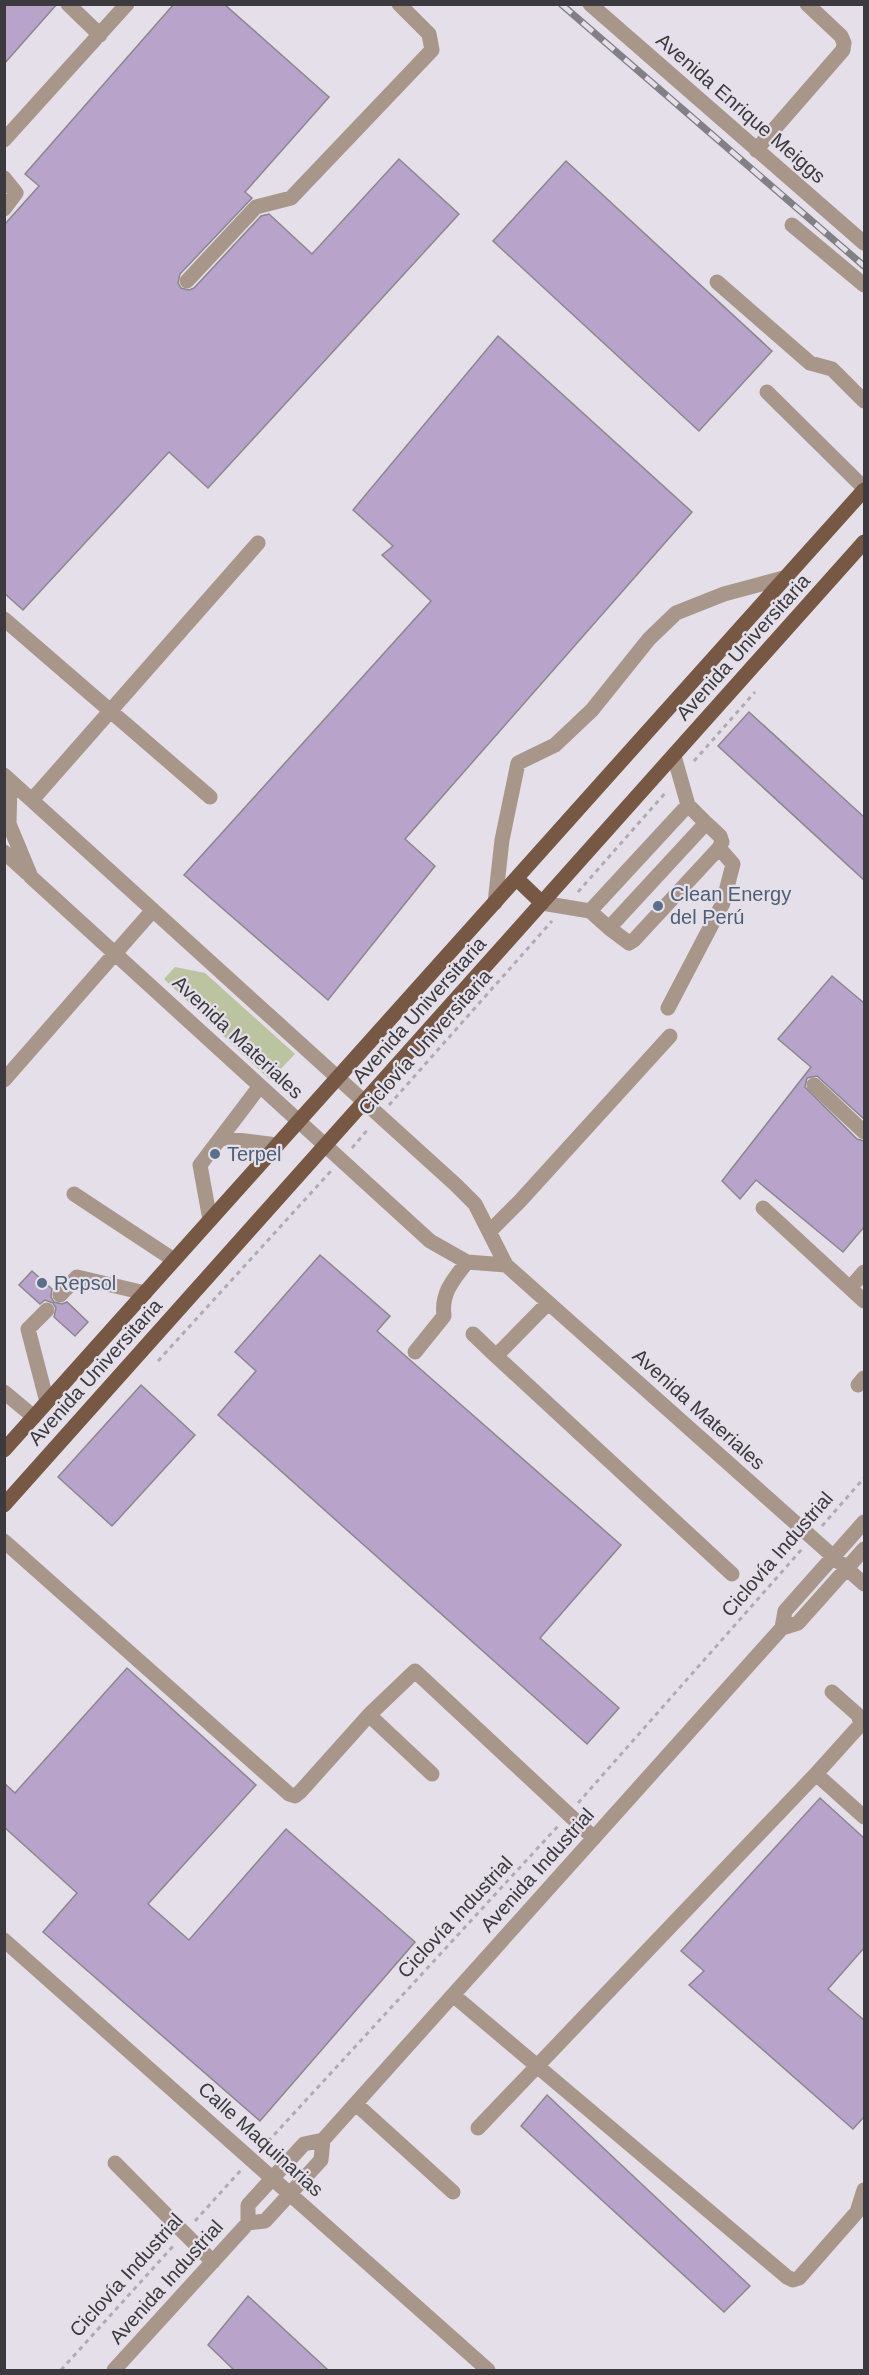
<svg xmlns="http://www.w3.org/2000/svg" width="869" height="2375" font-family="Helvetica,sans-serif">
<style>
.green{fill:#bcc3a1}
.building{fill:#b8a3ca;stroke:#8b868f;stroke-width:1.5}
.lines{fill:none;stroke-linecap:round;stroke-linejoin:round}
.path{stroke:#b0abb3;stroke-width:3;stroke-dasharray:4.5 4.5;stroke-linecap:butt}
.minor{stroke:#a8968b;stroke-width:15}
.major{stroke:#775845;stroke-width:15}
.rail-casing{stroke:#827f85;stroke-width:7}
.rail{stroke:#e4dfe8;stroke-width:4.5;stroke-dasharray:14;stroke-linecap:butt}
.service-dot{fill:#5c6f8a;stroke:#e4dfe8;stroke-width:2}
.labels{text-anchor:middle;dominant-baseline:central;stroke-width:4.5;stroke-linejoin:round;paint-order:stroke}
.street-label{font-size:20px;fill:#3c3a3e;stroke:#e4dfe8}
.service-label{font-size:20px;fill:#4e5e75;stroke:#e4dfe8;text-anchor:start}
</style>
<rect width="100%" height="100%" fill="#e4dfe8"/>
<path class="green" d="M175,967L205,973L295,1054L270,1080L164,979Z"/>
<path class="building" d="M4,4H57L4,64Z
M174,4H224L329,97L245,192L252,198L180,274L178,283L181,288L189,290L194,288L261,216L269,214L312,254L399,159L459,214L208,488L169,452L23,610L4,593V225L39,186L25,174Z
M566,161L772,351L699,431L493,241Z
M498,336L692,512L405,839L435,866L328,1000L184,875L431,601L382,555L393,546L353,510Z
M749,712L864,817V880L718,746Z
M832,976L864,1003V1119L817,1076L807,1078L805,1087L857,1139L864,1141V1227L843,1252L756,1180L740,1199L722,1181L811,1067L778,1039Z
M320,1255L390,1316L377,1331L621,1545L540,1638L619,1708L587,1744L218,1415L256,1371L235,1352Z
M32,1271L52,1289L51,1297L54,1302L62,1304L67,1302L88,1322L75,1336L54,1317L56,1308L53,1303L45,1300L40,1304L19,1285Z
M141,1385L195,1435L112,1526L58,1477Z
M127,1668L256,1785L148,1904L189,1940L286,1829L415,1942L260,2121L43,1932L77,1893L4,1827V1783L15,1793Z
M820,1798L864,1838V1948L828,1989L864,2020V2117L853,2129L689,1985L704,1971L681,1951Z
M547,2095L750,2286L724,2312L521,2126Z
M248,2296L328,2370H234L208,2345Z"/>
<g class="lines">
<path class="path" d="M694,761L755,692
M578,892L667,791
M389,1105L552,921
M352,1148L369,1128
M158,1361L331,1171
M822,1526L864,1478
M578,1803L802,1549
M262,2148L558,1826
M195,2221L241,2170
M61,2370L175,2244"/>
<path class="minor" d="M68,4L100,35
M590,4L864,243
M4,140L127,4
M756,150L843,50L844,43L841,36L807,4
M4,178L16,193L4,209
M792,225L864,285
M187,281L256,207L291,198L432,50L429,34L399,4
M717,282L810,363L832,369L864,401
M767,392L864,488
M4,619L210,797
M4,775L456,1185L475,1204L506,1265L864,1584
M10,781L9,824L31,877L430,1241L467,1262L506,1265
M32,800L258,543
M4,852L27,873
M495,903L502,840L518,763L555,745L592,710L649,639L676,613L724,594L787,577
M542,903L590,911L688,805L674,756
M590,911L609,928L706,823L688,805
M609,928L629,943L634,940L719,848L722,842L720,836L706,823
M668,1008L723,903L733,864L719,848
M4,1080L153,910
M814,1085L864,1132
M221,1138L277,1145
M74,1194L174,1260
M763,1208L864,1301
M210,1220L200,1165L260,1086
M490,1231L520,1201L670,1036
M850,1288L864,1272
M60,1295L77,1277L145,1293
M548,1303L496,1356L732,1574
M47,1310L28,1329L47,1402
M473,1334L496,1356
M415,1352L444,1316C441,1293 453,1280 467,1262
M858,1385L864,1378
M4,1392L34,1417
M4,1541L289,1794L295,1796L300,1792L369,1715L415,1671L594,1838
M782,1628L785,1611L864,1522
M369,1715L432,1774
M816,1774L861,1724L858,1715L832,1692
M4,1940L488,2370
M453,1995L787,2277L793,2280L799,2278L857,2212L864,2190
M356,2104L453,2192
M478,2128L816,1774L864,1817
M115,2163L213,2262
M248,2223V2205L304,2144L323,2140
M114,2370L248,2223L265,2221L321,2160L323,2140L782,1628L798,1623L864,1549"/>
<path class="major" d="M517,879L542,903
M4,1450L864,490
M4,1505L864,542"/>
<g class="rail-casing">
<path id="rail" d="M561,4L864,266"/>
</g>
<use href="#rail" class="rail"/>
</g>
<g class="service-dot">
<circle cx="658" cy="906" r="6"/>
<circle cx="215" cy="1154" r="6"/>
<circle cx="42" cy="1283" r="6"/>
</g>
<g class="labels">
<g class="street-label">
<text transform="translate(741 108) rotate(41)">Avenida Enrique Meiggs</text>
<text transform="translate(743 647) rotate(-48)">Avenida Universitaria</text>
<text transform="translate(419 1010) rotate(-48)">Avenida Universitaria</text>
<text transform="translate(238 1037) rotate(43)">Avenida Materiales</text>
<text transform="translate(425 1042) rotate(-48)">Ciclovía Universitaria</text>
<text transform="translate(95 1372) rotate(-48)">Avenida Universitaria</text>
<text transform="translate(699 1409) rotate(42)">Avenida Materiales</text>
<text transform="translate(777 1554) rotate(-49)">Ciclovía Industrial</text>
<text transform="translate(537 1870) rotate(-48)">Avenida Industrial</text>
<text transform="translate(455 1917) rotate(-47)">Ciclovía Industrial</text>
<text transform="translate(261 2139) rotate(42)">Calle Maquinarias</text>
<text transform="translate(126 2275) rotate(-48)">Ciclovía Industrial</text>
<text transform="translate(166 2282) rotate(-48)">Avenida Industrial</text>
</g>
<g class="service-label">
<text x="670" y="894">Clean Energy<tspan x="670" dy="23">del Perú</tspan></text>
<text x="227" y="1154">Terpel</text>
<text x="54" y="1283">Repsol</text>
</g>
</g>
<rect width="869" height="2375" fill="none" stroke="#3c3a3e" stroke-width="12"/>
</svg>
